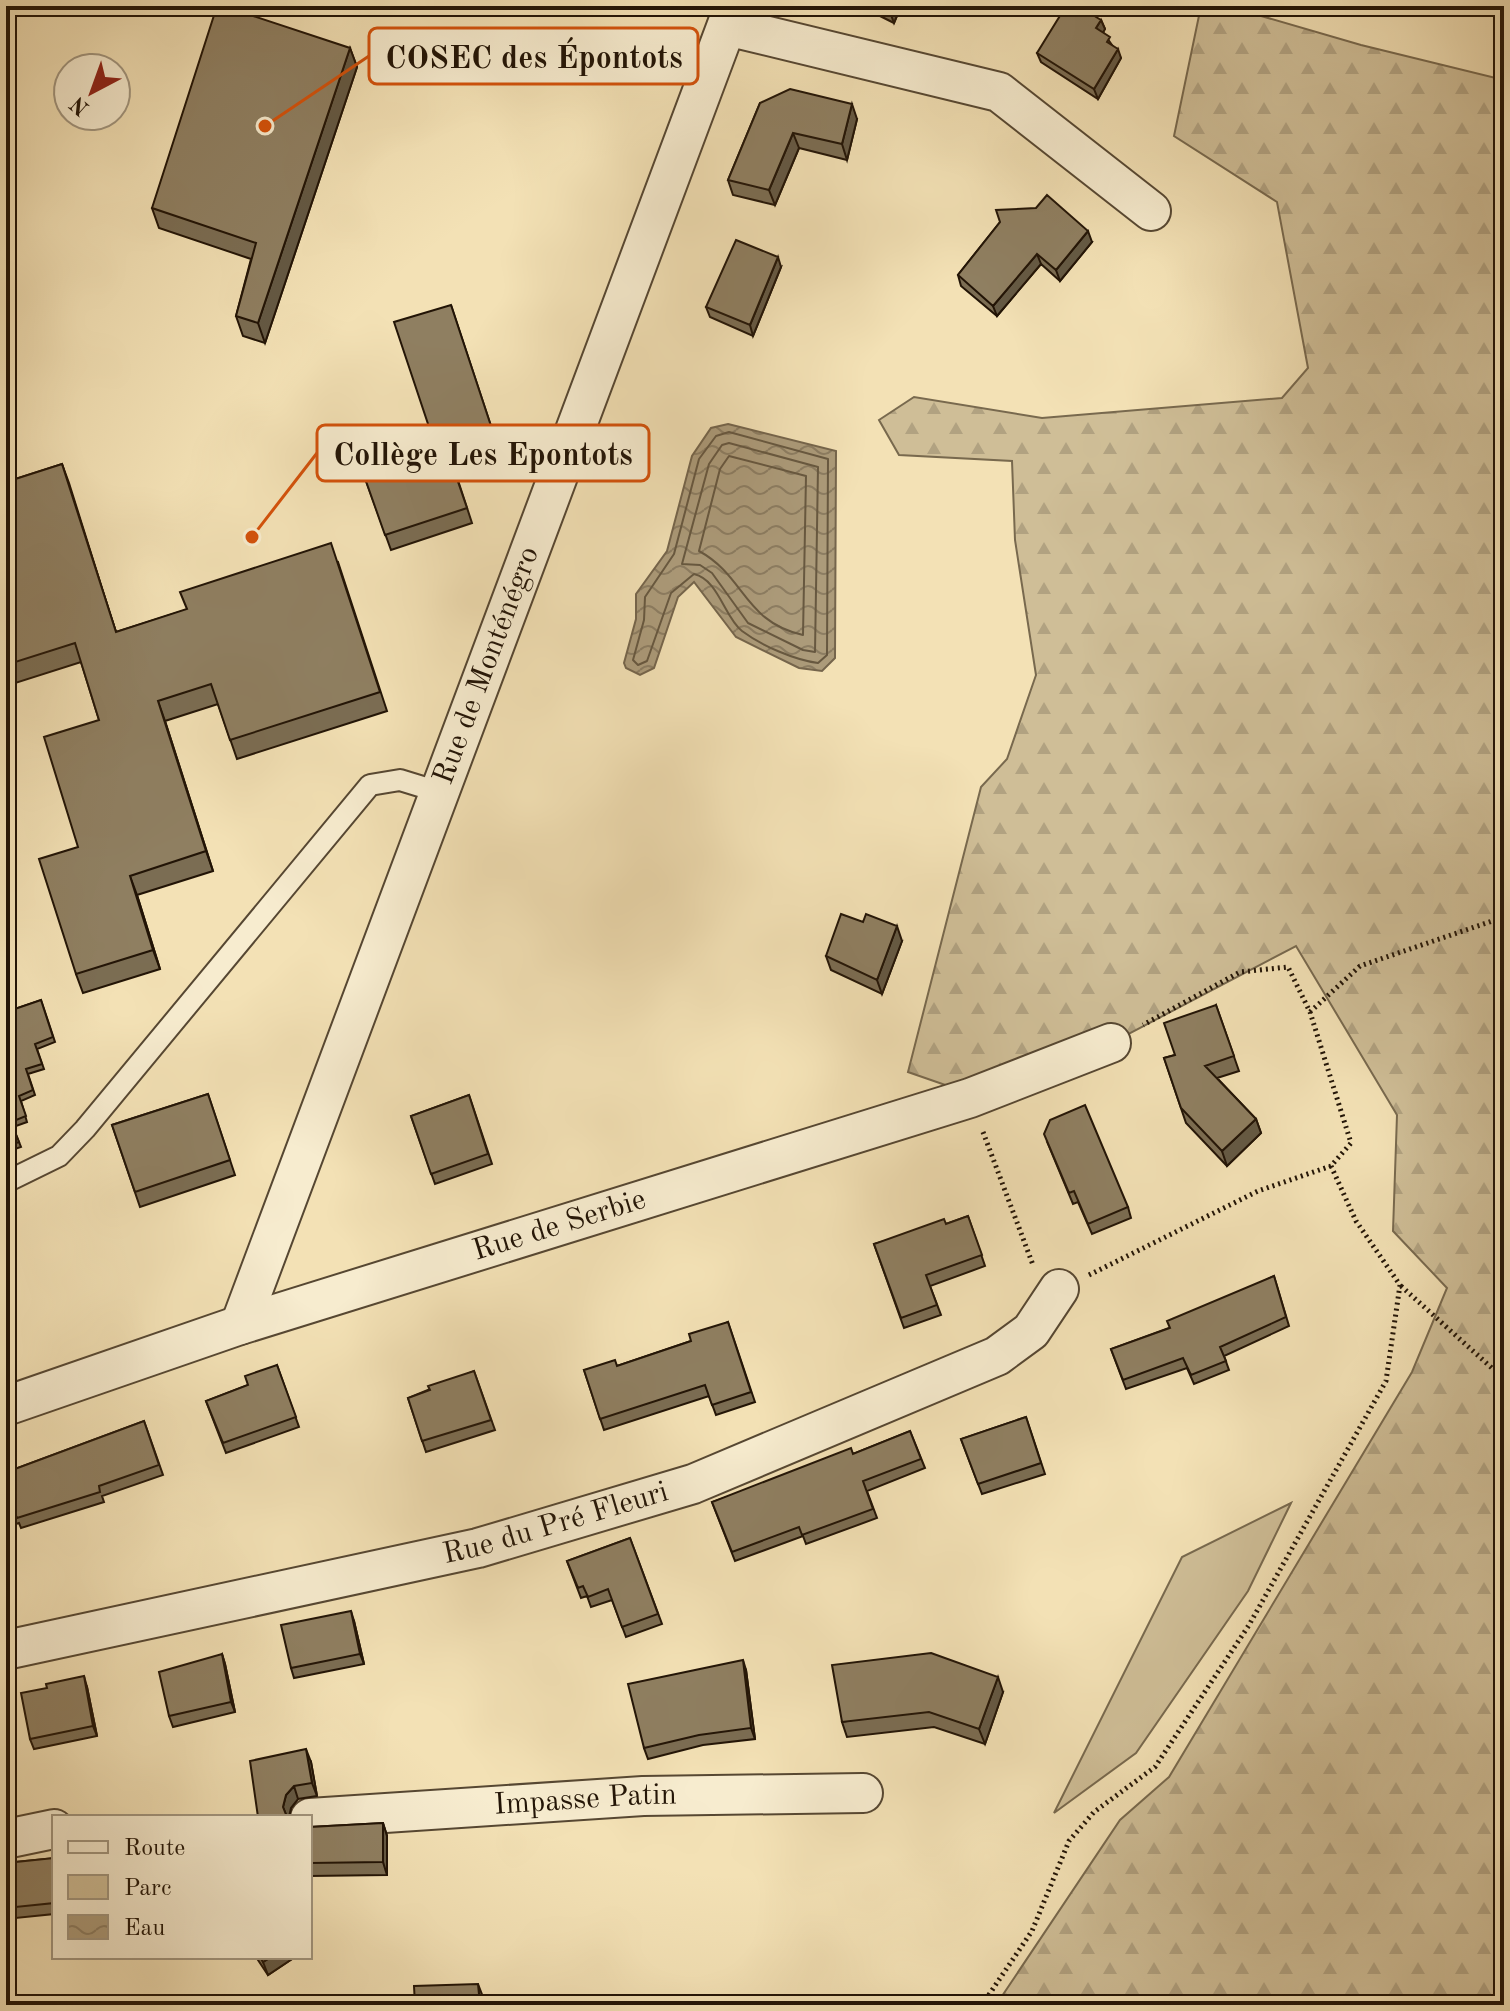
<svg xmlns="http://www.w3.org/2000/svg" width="1510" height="2011" font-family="'Old Standard TT',serif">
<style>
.green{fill:#cfbe97;stroke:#78694e;stroke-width:2}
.forest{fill:url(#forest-firs);stroke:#78694e;stroke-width:2}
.water{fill:url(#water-waves);stroke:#75654c;stroke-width:2}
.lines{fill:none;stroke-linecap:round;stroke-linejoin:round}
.shore{stroke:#675840;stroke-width:2}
.service-casing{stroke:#564732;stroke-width:24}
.minor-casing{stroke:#564732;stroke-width:42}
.path{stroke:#221406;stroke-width:5;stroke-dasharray:2 4;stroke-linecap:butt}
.service{stroke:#f7eccf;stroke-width:20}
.minor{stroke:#f7eccf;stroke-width:38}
.wall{fill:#7b6d53;stroke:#221406;stroke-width:2}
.shaded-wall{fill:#645944;stroke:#221406;stroke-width:2}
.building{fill:#8f7f61;stroke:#221406;stroke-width:2}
.labels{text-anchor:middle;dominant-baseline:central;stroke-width:7;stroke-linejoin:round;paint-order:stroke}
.street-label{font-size:30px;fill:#221406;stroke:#f7eccf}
.leader{fill:none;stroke:#d4520b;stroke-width:3}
.callout-dot{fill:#d4520b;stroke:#f7eccf;stroke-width:3}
.callout{fill:#f7eccf;stroke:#d4520b;stroke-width:3}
.callout-label{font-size:32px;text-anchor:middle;font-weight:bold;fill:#221406}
</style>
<defs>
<pattern id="forest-firs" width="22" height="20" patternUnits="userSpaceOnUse" patternTransform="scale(2)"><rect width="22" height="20" fill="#cfbe97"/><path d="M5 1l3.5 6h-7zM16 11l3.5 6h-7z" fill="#b1a281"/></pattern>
<pattern id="water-waves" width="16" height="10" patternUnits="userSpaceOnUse" patternTransform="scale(2)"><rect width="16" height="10" fill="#ac9b7a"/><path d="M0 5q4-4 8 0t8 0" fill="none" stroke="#8c7d62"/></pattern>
</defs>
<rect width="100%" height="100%" fill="#f3e1b5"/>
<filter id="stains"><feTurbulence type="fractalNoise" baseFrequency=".0025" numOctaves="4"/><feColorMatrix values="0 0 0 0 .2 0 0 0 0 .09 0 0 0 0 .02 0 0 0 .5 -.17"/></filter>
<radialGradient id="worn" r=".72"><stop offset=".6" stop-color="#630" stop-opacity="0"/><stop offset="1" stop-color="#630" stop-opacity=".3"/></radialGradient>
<path class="green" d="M1291,1503L1248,1591L1136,1753L1054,1813L1182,1557Z"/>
<path class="forest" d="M1201,6H1227L1361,45L1504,80V2005H996L1120,1820L1169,1777L1412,1372L1447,1288L1393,1231L1397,1115L1296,946L997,1103L908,1072L981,787L1007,759L1036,675L1015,540L1012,461L899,455L879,420L914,397L1042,418L1282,398L1308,368L1277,202L1174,136Z"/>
<path class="water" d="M728,424L836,451L835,658L822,671L799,668L736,637L694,582L678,597L654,668L640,675L626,668L624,663L636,619V594L667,551L692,456L711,428Z"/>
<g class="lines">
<path class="shore" d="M729,432L828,459L827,655L818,663C795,660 762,646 742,631C724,617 719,580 694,574L671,593L647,661L638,665L633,660L644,620L645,597L674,554L699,459L716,436Z
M729,443L818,467L815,652L803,650L748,623L712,573L700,565L682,564L709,464L722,445Z
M729,456L806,476L803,635C744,622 745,576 699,551L720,469Z"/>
<g class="service-casing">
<path id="service" d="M6,1182L59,1156L85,1129L370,785L400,780L439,792"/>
</g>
<g class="minor-casing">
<g id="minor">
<path d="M727,26L999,92L1151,211"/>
<path id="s1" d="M240,1325L734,6"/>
<path id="s2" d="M6,1406L240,1325L970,1098L1111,1043"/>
<path id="s3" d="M6,1650L478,1548L693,1484L997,1356L1031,1331L1059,1289"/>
<path id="s4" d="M310,1818L643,1796L863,1793"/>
<path d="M6,1839L54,1829"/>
</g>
</g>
<path class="path" d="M1310,1012L1360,966L1504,917
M983,1132L1033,1265
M1089,1275L1258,1191L1331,1166
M1401,1286L1504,1379
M982,2005L1032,1931L1069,1841L1094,1812L1155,1767L1249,1625L1386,1381L1400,1285L1356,1221L1331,1166L1351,1143L1310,1012L1288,967L1240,972L1143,1025"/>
<use href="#service" class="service"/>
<use href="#minor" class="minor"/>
</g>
<path class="wall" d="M860,6H901L894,23Z
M1101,20L1105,29L1103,32L1121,58L1098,99L1041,62L1037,53Z
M350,48L357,67L265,343L243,336L236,316L251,259L159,228L152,208Z
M760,103L857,119L847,160L799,148L775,205L733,195L728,180Z
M1000,222L1092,242L1060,281L1041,264L997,316L961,286L958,275Z
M781,267L753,336L710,317L706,307Z
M451,305L496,441L450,456L472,523L391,550L361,467L434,442Z
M62,464L116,632L338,562L387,711L237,759L218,704L165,721L213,871L137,895L160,969L83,993L76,974L78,847L99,720L81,662L6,686V482Z
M902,941L882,994L831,970L826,956Z
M41,1000L55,1042L37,1049L44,1069L28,1074L35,1095L21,1101L27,1122L13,1127L21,1147L6,1152V1012Z
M1216,1005L1239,1071L1217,1078L1256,1119L1261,1133L1227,1166L1186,1123L1164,1058L1175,1055Z
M208,1094L235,1175L140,1207L112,1125Z
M469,1095L492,1164L435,1184L411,1116Z
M1048,1144L1128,1207L1131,1218L1092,1234L1078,1202L1073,1204Z
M968,1216L985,1266L930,1286L941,1315L904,1328L874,1244L946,1224Z
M1274,1276L1289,1326L1224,1356L1229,1370L1194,1384L1187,1368L1126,1389L1111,1349L1169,1328Z
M728,1322L755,1402L716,1415L709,1396L604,1430L584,1370L617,1366L691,1341Z
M277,1365L299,1427L226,1453L206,1401L248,1385Z
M474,1371L495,1430L426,1452L408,1398Z
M1026,1417L1045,1474L982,1494L961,1439Z
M144,1421L163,1475L102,1496L104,1502L21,1528L19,1523L6,1527V1459L15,1469Z
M910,1431L925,1468L867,1491L877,1518L806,1544L803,1536L735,1561L712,1502L853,1454Z
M630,1538L662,1624L626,1637L612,1600L591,1607L587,1596L581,1598L567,1561Z
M354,1621L364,1664L294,1678L291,1668Z
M222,1654L225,1664L235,1712L173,1727L169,1716Z
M746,1670L755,1739L703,1745L648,1759L644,1748Z
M87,1687L97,1736L34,1749L30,1739Z
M1003,1692L985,1744L934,1727L847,1737L842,1722Z
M311,1762L317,1796L298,1799L291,1808L289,1817H258Z
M383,1823L387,1836V1875L310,1876V1827Z
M54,1858V1914L6,1919V1863Z
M256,1957H295L268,1975Z"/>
<path class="shaded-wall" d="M893,6H901L894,23L890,12Z
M1101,20L1105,29L1100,38L1096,28Z
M350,48L357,67L265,343L258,323Z
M1118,49L1121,58L1098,99L1094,89Z
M852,104L857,119L847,160L842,144Z
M793,133L799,148L775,205L769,190Z
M1088,231L1092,242L1060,281L1056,270Z
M1037,254L1041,264L997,316L993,306Z
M778,257L781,267L753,336L750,325Z
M62,464L69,483L122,652L116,632Z
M158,701L165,721L213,871L206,851Z
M130,876L137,895L160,969L153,950Z
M897,926L902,941L882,994L877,980Z
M1256,1119L1261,1133L1227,1166L1222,1151Z
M351,1611L354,1621L364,1664L360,1654Z
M222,1654L225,1664L235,1712L231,1702Z
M743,1660L746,1670L755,1739L751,1728Z
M84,1676L87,1687L97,1736L93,1726Z
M998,1677L1003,1692L985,1744L979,1729Z
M306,1749L311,1762L317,1796L312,1783Z
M294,1786L298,1799L291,1808L289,1817H287L283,1807L286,1795Z
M383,1823L387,1836V1875L383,1862Z
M271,1957H295L268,1975L263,1962Z
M478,1984L483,1997L484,2005H480Z"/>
<path class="building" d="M217,6H223L350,48L258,323L236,316L256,243L152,208Z
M877,6H893L890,12Z
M1066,6H1078L1101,20L1096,28L1110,37L1107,42L1118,49L1094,89L1037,53Z
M790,89L852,104L842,144L793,133L769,190L728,180L760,103Z
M1047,195L1088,231L1056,270L1037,254L993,306L958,275L1000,222L996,210L1036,208Z
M736,240L778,257L750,325L706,307Z
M451,305L491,426L444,441L467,508L385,535L361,467L434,442L394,322Z
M62,464L116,632L187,609L180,592L331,543L380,692L230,740L211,684L158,701L206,851L130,876L153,950L76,974L39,859L78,847L44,737L99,720L75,643L6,665V482Z
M841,914L863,922L866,914L897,926L877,980L826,956Z
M41,1000L53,1037L35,1044L42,1064L26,1069L33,1090L19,1096L26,1116L11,1122L19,1142L6,1146V1012Z
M1216,1005L1234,1056L1205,1066L1256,1119L1222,1151L1181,1108L1164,1058L1175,1055L1164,1023Z
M208,1094L230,1160L135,1192L112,1125Z
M469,1095L488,1154L431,1174L411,1116Z
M1085,1105L1128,1207L1088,1224L1074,1191L1069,1193L1044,1134L1050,1120Z
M968,1216L982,1255L926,1275L937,1305L901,1318L874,1244L944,1219L946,1224Z
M1274,1276L1286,1317L1220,1347L1226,1361L1191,1375L1183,1358L1123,1380L1111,1349L1170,1328L1167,1321Z
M728,1322L751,1392L712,1405L705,1385L600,1419L584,1370L615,1360L617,1366L691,1341L689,1334Z
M277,1365L296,1417L223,1443L206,1401L248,1385L245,1376Z
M474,1371L491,1420L422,1441L408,1398L430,1390L428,1386Z
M1026,1417L1041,1463L978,1484L961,1439Z
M144,1421L159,1465L99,1486L100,1492L17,1518L15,1513L6,1515V1459L10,1458L15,1469Z
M910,1431L921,1459L863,1481L873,1509L802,1535L799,1527L732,1552L712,1502L851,1448L853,1454Z
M630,1538L658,1614L622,1627L608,1589L588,1597L583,1586L578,1588L567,1561Z
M351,1611L360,1654L291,1668L281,1625Z
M931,1653L998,1677L979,1729L929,1712L842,1722L832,1665Z
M222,1654L231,1702L169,1716L159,1672Z
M743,1660L751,1728L699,1735L644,1748L628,1684Z
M84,1676L93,1726L30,1739L21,1693L47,1688L46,1684Z
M306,1749L312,1783L294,1786L286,1795L283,1807L287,1817H258L250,1761Z
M383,1823V1862L310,1863V1827Z
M54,1858V1903L6,1908V1863Z
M260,1957H271L263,1962Z
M478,1984L480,2005H415L414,1986Z"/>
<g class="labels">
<g class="street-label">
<text stroke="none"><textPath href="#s1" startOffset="704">Rue de Monténégro</textPath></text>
<text stroke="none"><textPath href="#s2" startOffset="582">Rue de Serbie</textPath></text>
<text stroke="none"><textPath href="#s3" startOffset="564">Rue du Pré Fleuri</textPath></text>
<text stroke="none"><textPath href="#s4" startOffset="276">Impasse Patin</textPath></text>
</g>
</g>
<path class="leader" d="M265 126L369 56M252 537L317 453"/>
<g class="callout-dot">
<circle cx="265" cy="126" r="8"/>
<circle cx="252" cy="537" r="8"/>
</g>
<g class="callout">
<rect x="369" y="28" width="329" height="56" rx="8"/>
<rect x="317" y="425" width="332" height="56" rx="8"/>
</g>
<g class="callout-label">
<text x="534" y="68">COSEC des Épontots</text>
<text x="483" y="465">Collège Les Epontots</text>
</g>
<rect width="1510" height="2011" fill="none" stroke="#f3e1b5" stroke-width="32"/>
<rect x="8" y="8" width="1494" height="1995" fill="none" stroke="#221406" stroke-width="4"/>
<rect x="16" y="16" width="1478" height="1979" fill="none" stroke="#221406" stroke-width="2"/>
<rect x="52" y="1815" width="260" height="144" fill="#f7eccf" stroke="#a2967f" stroke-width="2"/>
<rect x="68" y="1841" width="40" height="12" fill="#f7eccf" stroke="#a2967f" stroke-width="2"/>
<text x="124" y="1855" font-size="24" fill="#221406">Route</text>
<rect x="68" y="1875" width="40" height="24" fill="#cfbe97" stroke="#a2967f" stroke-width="2"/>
<text x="124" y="1895" font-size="24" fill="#221406">Parc</text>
<rect x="68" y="1915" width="40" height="24" fill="url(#water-waves)" stroke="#a2967f" stroke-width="2"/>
<text x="124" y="1935" font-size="24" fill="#221406">Eau</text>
<g transform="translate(92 92) rotate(221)"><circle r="38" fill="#f7eccf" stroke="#a2967f" stroke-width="2"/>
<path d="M0-6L14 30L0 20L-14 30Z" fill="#8f2418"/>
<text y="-12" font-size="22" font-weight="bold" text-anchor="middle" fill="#221406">N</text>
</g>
<rect width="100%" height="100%" filter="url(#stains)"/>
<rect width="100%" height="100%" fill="url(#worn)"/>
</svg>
